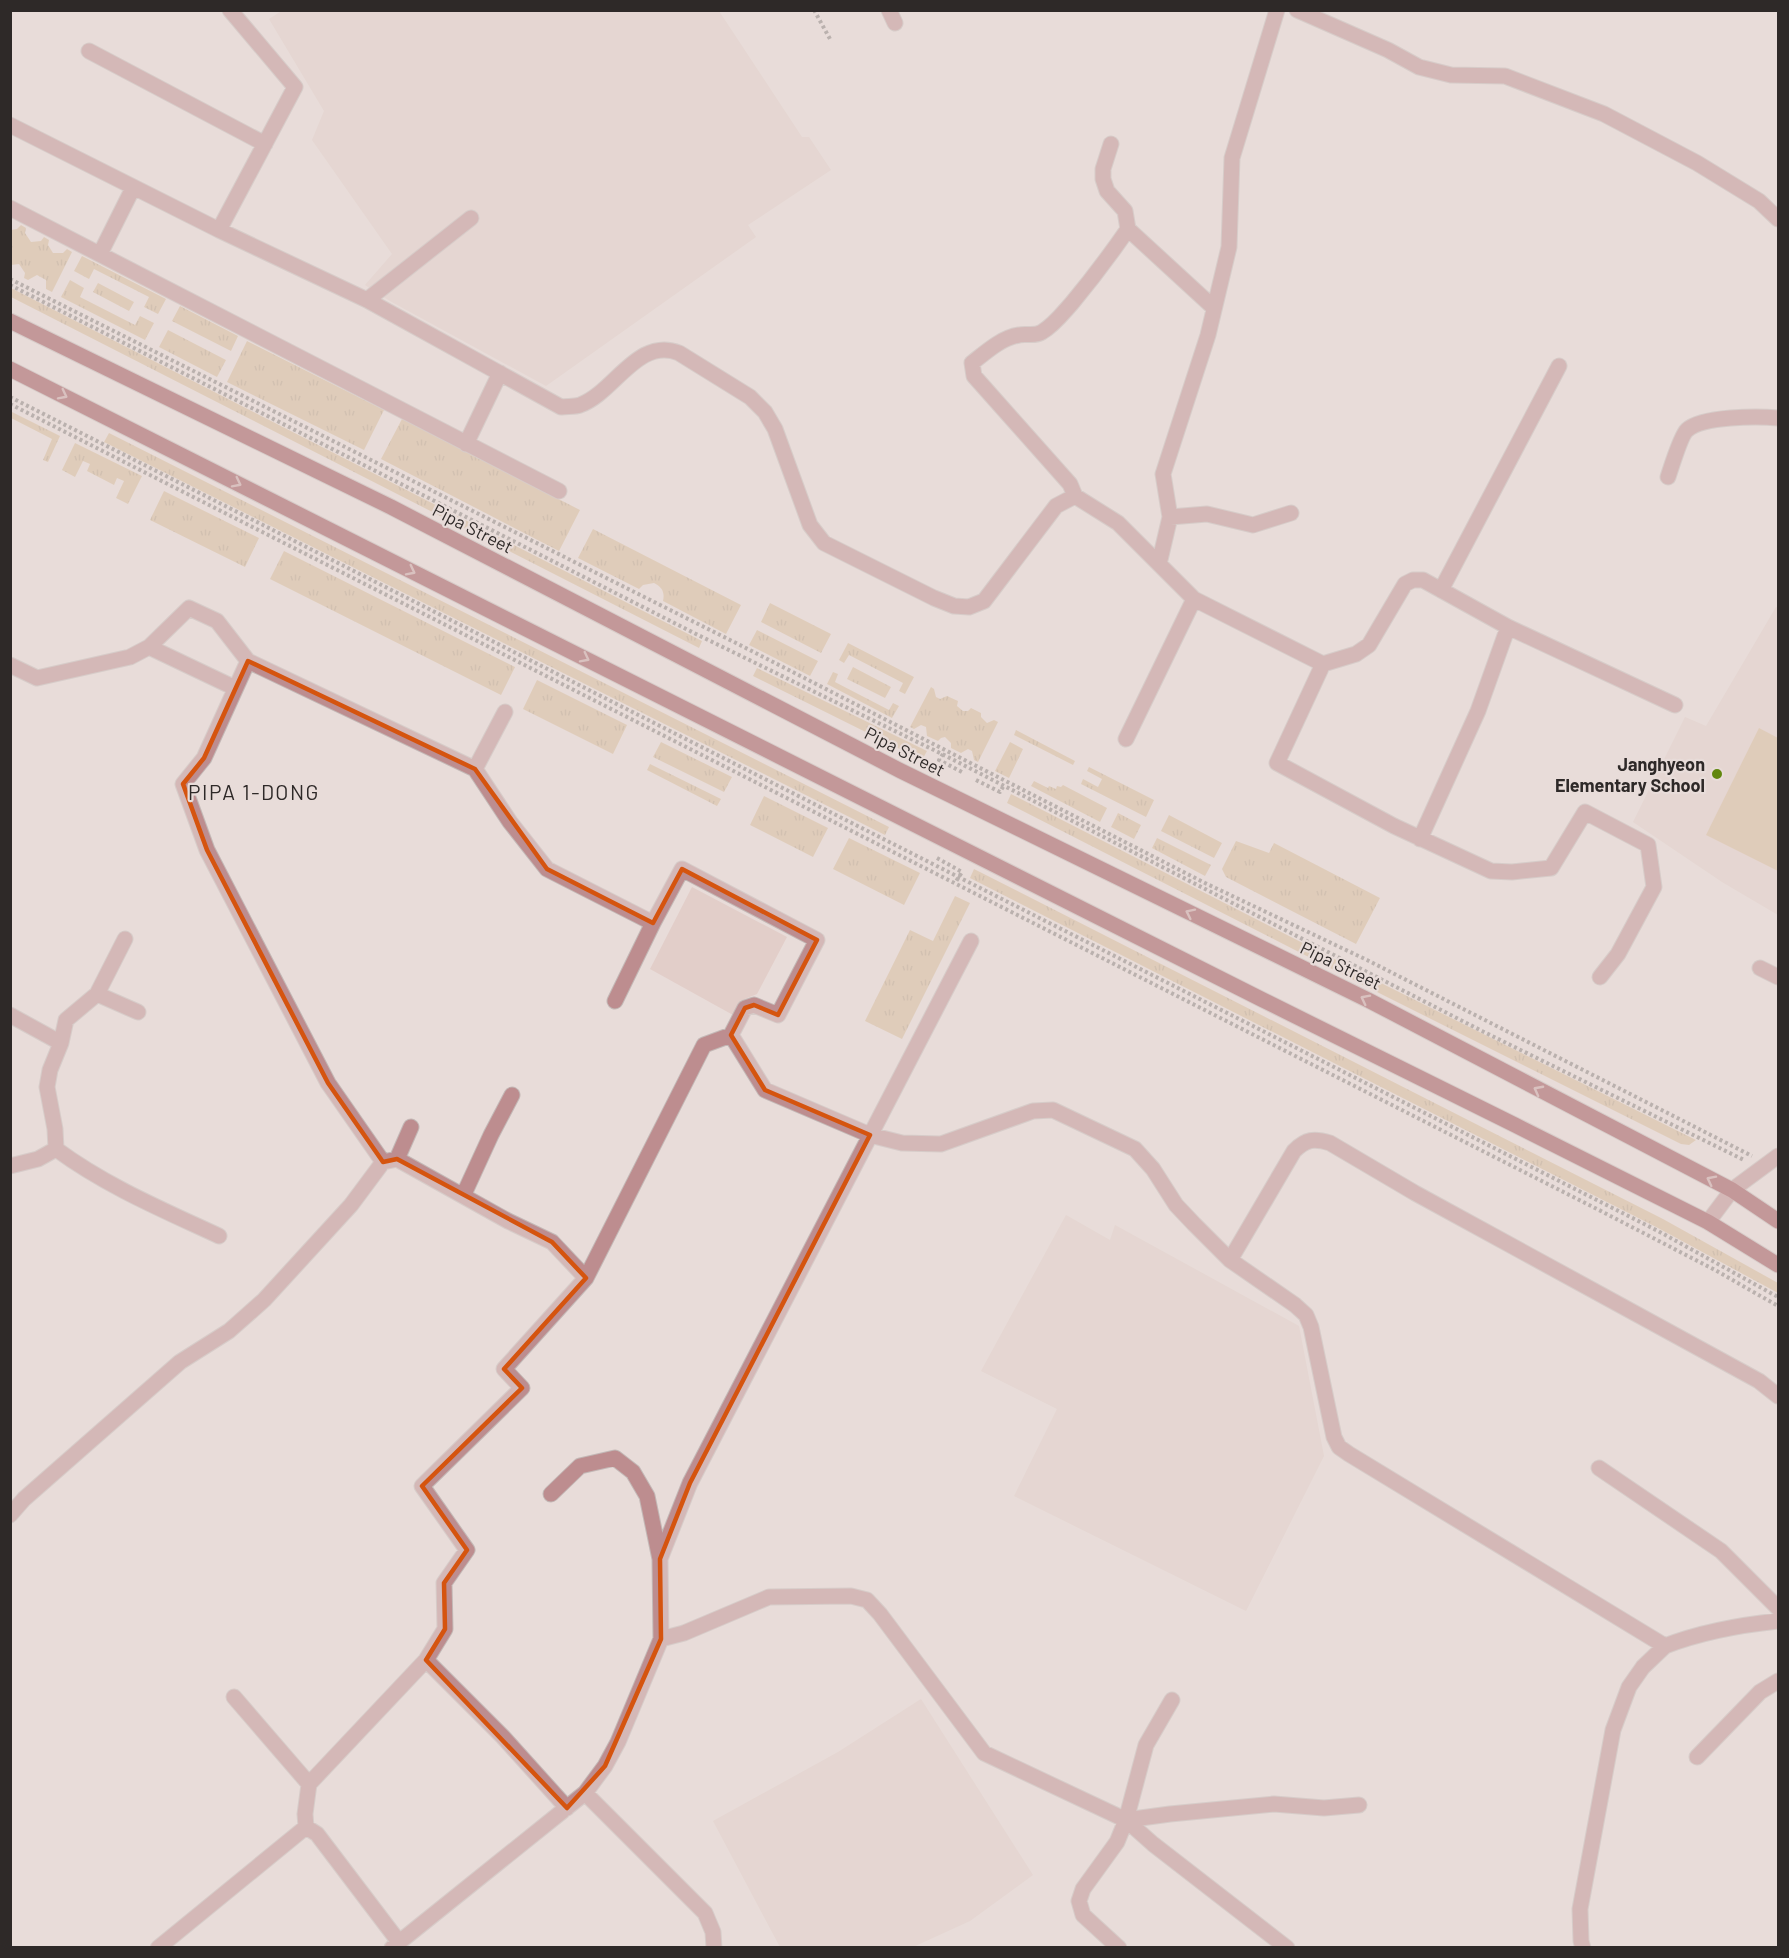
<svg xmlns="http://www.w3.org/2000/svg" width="1789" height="1958" font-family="Barlow,sans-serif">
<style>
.built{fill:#e2cec9}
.grass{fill:url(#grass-tufts)}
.pitch{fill:#d6b996}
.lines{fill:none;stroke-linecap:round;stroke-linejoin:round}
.minor-casing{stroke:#c3b8b6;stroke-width:17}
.major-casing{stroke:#c3b8b6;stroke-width:17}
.path{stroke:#847c7a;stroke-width:4;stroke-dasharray:3 3;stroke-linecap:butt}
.minor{stroke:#bd8d8f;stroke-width:15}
.major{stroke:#98464d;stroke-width:15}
.oneway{stroke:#c8a0a1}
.marked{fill:none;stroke:#d5540f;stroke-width:4.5;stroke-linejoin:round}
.poi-dot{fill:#61870e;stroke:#e8dcd9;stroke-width:2}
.labels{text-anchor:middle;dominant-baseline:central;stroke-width:4.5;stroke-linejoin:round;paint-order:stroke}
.street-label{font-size:18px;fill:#2e2928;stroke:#e8dcd9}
.poi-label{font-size:18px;font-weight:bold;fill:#2e2928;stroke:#e8dcd9;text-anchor:end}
.quarter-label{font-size:21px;letter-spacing:1.5px;fill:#2e2928;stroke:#e8dcd9}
</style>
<defs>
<pattern id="grass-tufts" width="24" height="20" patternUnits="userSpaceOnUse" patternTransform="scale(1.5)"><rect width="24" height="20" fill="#d6b996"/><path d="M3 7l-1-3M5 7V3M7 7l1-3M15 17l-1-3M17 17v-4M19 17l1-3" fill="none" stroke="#b89f81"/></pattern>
</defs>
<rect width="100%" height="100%" fill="#e8dcd9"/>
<path class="built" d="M283,10L719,11L802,137H809L831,170L748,225L756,237L546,386L390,301L365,285L392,254L312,140L324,111L269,19Z
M1776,607L1778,608V915L1722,882L1633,822L1685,717L1706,726Z
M692,887L787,937L757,994L740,1001L733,1015L650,969Z
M1066,1215L1110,1240L1115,1225L1299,1326L1324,1456L1246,1611L1014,1496L1057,1409L981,1371Z
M921,1699L1033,1875L970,1921L913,1947H780L713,1821L838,1752Z"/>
<path class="grass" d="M21,225L26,228L25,233L31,242L41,241L44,237L49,240L48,245L53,253H63L67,249L72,252L52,292L46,289V280L37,275L28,280L24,278L25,273L19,264L11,265V230L17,229Z
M82,256L166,299L158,314L144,307L149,297L94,269L89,279L74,271Z
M70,280L84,288L80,297L135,325L140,316L154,323L145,340L61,297Z
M98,283L134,302L129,311L93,292Z
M11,288L702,641L699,648L11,297Z
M180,306L238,336L231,351L172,321Z
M168,330L226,360L217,377L159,347Z
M247,341L384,410L364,450L227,382Z
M10,411L60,436L48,462L43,460L52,439L11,418Z
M402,419L580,510L559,551L381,459Z
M109,433L889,827L885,835L104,442Z
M75,443L142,476L128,504L116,498L124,481L117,478L114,485L87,471L90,464L83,461L75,477L62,470Z
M164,491L259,538L245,567L150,520Z
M593,529L741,605L726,634L663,601C665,592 662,587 654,583L643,585L639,589L578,558Z
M284,551L515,667L501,695L270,579Z
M770,603L831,634L821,653L761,622Z
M757,630L818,661L810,676L749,645Z
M848,643L914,677L905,694L899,691L903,683L849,655L844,663L839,660Z
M853,667L891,687L885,698L847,679Z
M757,668L927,751L922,760L753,676Z
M833,672L838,674L835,682L889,710L893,703L899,706L892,718L827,684Z
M537,680L627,725L613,754L523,709Z
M931,687L934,689L936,697L940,699L947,696L958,701L957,706L963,711H968L971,708L981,713V717L987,723L994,720L998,722L978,762L974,760L972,751L968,749L961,753L951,748V743L945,737L941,738L938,741L927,736L926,727L921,725L914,729L910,727Z
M1016,730L1075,761L1073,765L1014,735Z
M661,742L732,777L724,792L653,757Z
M1010,742L1023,749L1009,778L995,771Z
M650,764L721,799L717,806L647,770Z
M1089,767L1154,800L1146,817L1081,784L1083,779L1098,787L1102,779L1087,771Z
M1034,781L1048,788L1049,786L1056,789L1057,786L1061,787L1063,785L1107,808L1100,822L1031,786Z
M1011,794L1387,986L1696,1140L1689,1145L1681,1144L1383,995L1007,803Z
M764,796L828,828L813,857L750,825Z
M1118,813L1141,825L1134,839L1111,827Z
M1169,815L1222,843L1214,858L1161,831Z
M849,838L920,873L904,905L833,869Z
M1157,838L1211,865L1205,876L1152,848Z
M1236,841L1269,853L1274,843L1380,898L1356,944L1226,877L1222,869Z
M974,869L1663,1219L1778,1283V1293L1658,1228L970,878Z
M955,896L970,903L902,1039L865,1021L910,930L933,941Z"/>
<path class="pitch" d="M1759,728L1778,738V871L1706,835Z"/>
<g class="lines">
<g class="minor-casing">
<path id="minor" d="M889,10L895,23
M1297,10L1388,50L1419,67L1451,75L1505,76L1604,114L1697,163L1759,201L1778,219
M89,51L265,144
M10,125L219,230L367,300L561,407C567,406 575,407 580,405C614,393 638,336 679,353L750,397L765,412L775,429L810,525L824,543L934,598L954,606L969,607L984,601L1056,506L1075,496L1118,523L1194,599L1323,664L1277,763L1394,826L1491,871L1512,872L1551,868L1585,812L1648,845L1654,887L1618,954L1600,977
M1111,144L1103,169V179L1107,191L1125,211L1128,229L1214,308
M10,208L559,491
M219,230L295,87L230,10
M100,254L133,188
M367,300L471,218
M466,444L500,373
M1668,477C1671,468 1681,435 1687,430C1702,416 1758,416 1778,418
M1075,496L1070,484L974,376L972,363C986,352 1001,338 1019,335C1027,333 1034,337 1042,332C1054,325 1063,313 1072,303C1092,279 1110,255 1128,229
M1170,517L1207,514L1253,525L1291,513
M1159,564L1170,517L1163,474L1208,335L1229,247L1232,158L1277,10
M1441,590L1559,366
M1508,627L1675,705
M149,647L235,688
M248,661L475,769L505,712
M1323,664L1356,654L1369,645L1405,584L1413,580H1423L1508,627L1478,711L1420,839
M10,665L37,678L130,657L149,647L189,608L217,621L248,661L204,758L183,784L207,850L328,1083L383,1162L351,1205L264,1300L229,1331L180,1362L24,1499L10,1515
M1126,739L1194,599
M475,769L510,822L547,869L653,923
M125,939L97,994L66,1020L61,1043L50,1070L47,1087L55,1129L56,1149C106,1186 163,1210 219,1236
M1760,968L1778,977
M97,994L138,1012
M615,1001L653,923L682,869L817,940L778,1015L754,1005L745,1008L731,1035L765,1090L870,1135L902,1143L941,1144L1033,1111L1053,1110L1135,1149L1153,1169L1176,1205L1194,1224L1230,1260L1295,1305L1306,1315L1311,1327L1334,1437L1339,1447L1349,1454L1665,1646C1701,1632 1740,1625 1778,1621
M10,1015L61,1043
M397,1159L411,1127
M383,1162L397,1159L508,1221L552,1242L586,1278
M10,1166L38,1159L56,1149
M463,1196L491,1135L512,1095
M1708,1222L1732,1190L1778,1156
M1230,1260L1294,1151C1306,1139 1314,1138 1330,1143L1415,1193L1759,1381L1778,1396
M1599,1468L1721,1551L1778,1608
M551,1494L580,1466L615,1458L633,1472L647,1496L660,1559
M661,1639L684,1633L769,1597L851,1596L867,1600L880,1614L984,1753L1126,1820L1153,1844L1287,1948
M426,1660L503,1737L567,1808
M234,1697L309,1784
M1697,1757L1760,1692L1778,1681
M585,1793L705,1913L713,1932L714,1948
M1126,1820L1170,1814L1274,1804L1324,1808L1359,1805
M306,1827L305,1814L309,1784L426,1660L445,1629L444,1583L467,1550L422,1486L522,1388L504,1369L586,1278L704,1045L731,1035
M158,1948L306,1827L317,1834L399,1942
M392,1948L585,1793L605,1766L618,1742L661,1639L660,1559L690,1483L971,941
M1119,1948L1083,1915L1079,1901L1083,1889L1117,1842L1126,1820L1146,1745L1172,1700
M1583,1948L1581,1941L1580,1909L1613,1730L1629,1687L1643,1667L1665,1646"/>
</g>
<g class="major-casing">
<path id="major" d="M10,321L391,507L901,771L1368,1000L1732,1190L1778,1221
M10,369L1263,1000L1515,1125L1708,1222L1778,1265"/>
</g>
<path class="path" d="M814,10L830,39
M10,279L736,643L1205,883L1367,960L1752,1156
M10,285L696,634L942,754L1482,1031L1744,1160
M10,397L1658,1231L1778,1297
M10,404L1597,1209L1715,1270L1778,1306
M943,754L939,760L962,772
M976,780L1000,792L1004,785
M937,858L962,872L955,883"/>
<use href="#minor" class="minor"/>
<use href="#major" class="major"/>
</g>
<defs><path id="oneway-chevron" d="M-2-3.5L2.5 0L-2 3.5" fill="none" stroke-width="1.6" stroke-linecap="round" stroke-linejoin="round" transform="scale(1.5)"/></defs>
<g class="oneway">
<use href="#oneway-chevron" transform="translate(63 395) rotate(27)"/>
<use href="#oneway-chevron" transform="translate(237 483) rotate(27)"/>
<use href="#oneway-chevron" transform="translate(411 571) rotate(27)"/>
<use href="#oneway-chevron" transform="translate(585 658) rotate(27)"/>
<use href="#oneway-chevron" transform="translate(1190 913) rotate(-154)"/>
<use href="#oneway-chevron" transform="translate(1365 999) rotate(-153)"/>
<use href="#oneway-chevron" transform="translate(1538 1090) rotate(-152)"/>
<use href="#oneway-chevron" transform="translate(1711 1180) rotate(-153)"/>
</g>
<path d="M0 0H1789V1958H0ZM248,661L475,769L547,869L653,923L682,869L817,940L778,1015L754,1005L745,1008L731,1035L765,1090L870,1135L690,1483L660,1559L661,1639L605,1766L567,1808L426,1660L445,1629L444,1583L467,1550L422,1486L522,1388L504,1369L586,1278L552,1242L397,1159L383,1162L328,1083L207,850L183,784L204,758Z" fill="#e8dcd9" fill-opacity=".55" fill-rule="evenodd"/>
<path class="marked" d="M248,661L475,769L547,869L653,923L682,869L817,940L778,1015L754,1005L745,1008L731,1035L765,1090L870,1135L690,1483L660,1559L661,1639L605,1766L567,1808L426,1660L445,1629L444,1583L467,1550L422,1486L522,1388L504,1369L586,1278L552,1242L397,1159L383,1162L328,1083L207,850L183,784L204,758Z"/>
<circle class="poi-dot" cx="1717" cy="774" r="6"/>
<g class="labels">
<g class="street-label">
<text transform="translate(473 528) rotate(27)">Pipa Street</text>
<text transform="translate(905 751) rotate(27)">Pipa Street</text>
<text transform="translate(1341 965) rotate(26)">Pipa Street</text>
</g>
<g class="poi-label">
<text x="1705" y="764">Janghyeon<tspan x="1705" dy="21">Elementary School</tspan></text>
</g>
<g class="quarter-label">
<text x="254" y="791">PIPA 1-DONG</text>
</g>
</g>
<rect width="1789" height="1958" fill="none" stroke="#2e2928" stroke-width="24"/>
</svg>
